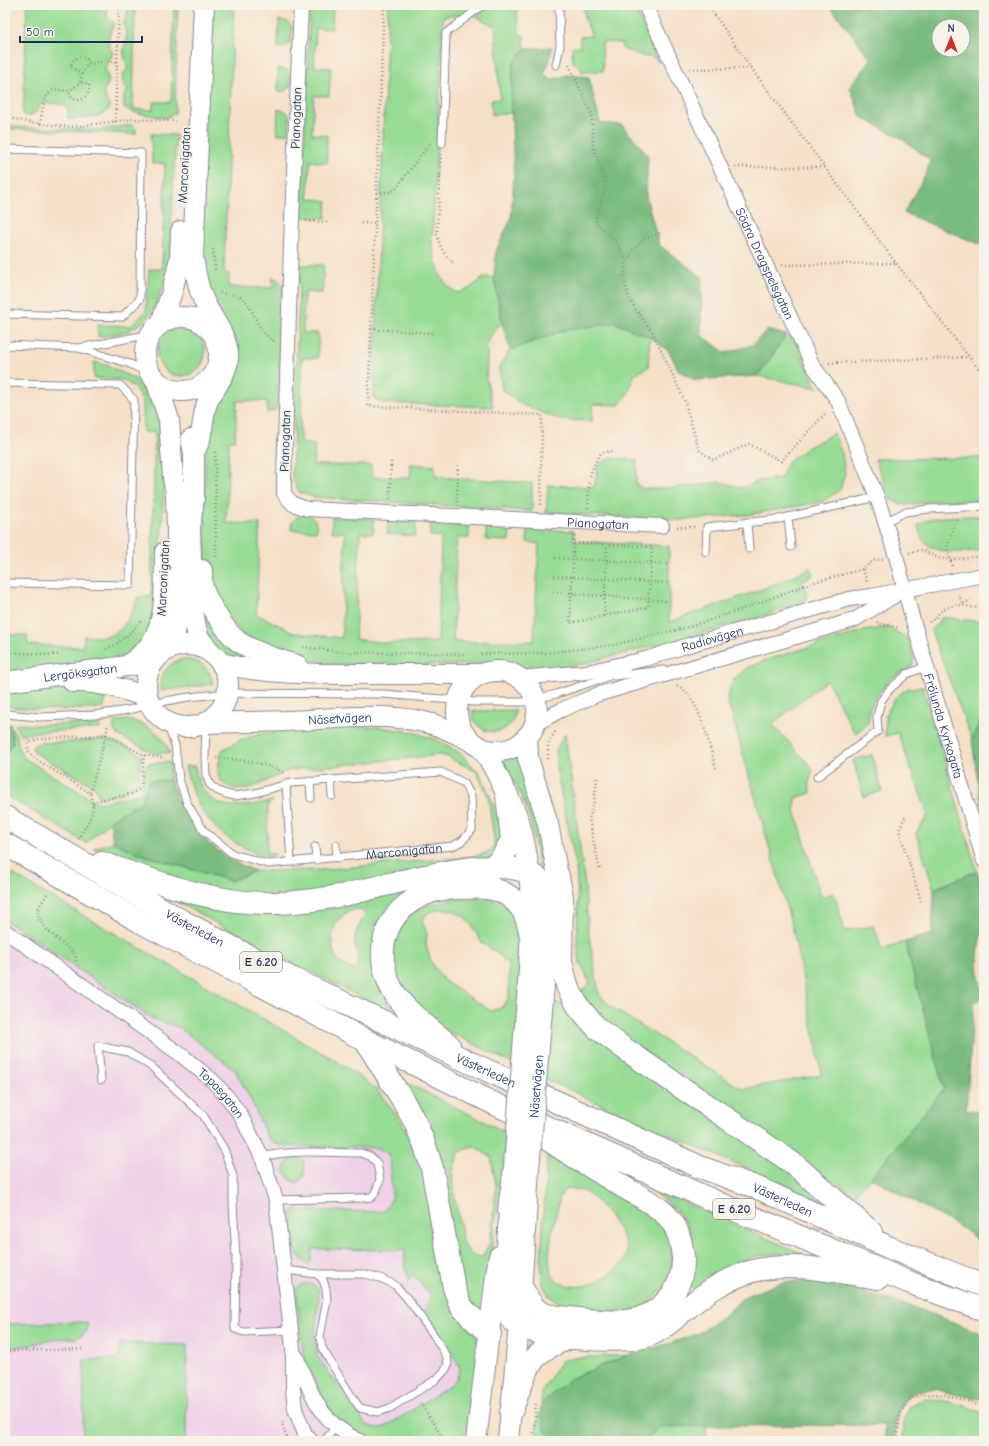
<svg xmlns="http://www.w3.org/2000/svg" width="989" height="1446" font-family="'Comic Neue',sans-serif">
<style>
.built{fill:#eed0e7}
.green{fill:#97dc94;stroke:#598679;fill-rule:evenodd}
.forest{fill:#79bc7e;stroke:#4a766e;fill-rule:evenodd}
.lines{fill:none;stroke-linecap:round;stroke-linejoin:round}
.lane-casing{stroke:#888892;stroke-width:9}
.street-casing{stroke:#888892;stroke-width:16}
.secondary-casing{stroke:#888892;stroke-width:22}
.highway-casing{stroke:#888892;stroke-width:24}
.path{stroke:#888892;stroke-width:2.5;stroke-dasharray:1 3;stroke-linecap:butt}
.lane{stroke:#fff;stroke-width:7}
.street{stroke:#fff;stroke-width:14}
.secondary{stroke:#fff;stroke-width:20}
.highway{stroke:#fff;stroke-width:22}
.secondary-bridge-casing{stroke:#888892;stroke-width:22;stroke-linecap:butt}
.secondary-bridge{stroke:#fff;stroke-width:20}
.labels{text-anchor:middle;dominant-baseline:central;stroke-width:3.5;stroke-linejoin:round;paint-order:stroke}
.shield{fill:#f7f3e8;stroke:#5d6a87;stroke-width:1}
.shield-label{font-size:12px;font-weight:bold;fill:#1b2f5e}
.street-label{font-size:13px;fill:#1b2f5e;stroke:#f7f3e8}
</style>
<rect width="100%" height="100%" fill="#f7f3e8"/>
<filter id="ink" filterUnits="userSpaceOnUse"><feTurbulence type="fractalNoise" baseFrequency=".025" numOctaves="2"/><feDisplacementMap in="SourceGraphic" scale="8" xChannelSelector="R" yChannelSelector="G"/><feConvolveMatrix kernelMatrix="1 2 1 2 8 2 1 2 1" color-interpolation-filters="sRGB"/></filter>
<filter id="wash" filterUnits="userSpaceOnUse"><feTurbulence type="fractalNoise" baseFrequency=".012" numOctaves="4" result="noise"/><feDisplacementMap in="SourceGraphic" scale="16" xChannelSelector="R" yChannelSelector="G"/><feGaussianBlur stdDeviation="0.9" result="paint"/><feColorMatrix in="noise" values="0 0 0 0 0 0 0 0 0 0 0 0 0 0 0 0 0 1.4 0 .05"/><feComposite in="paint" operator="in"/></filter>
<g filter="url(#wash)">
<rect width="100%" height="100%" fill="#f5e0c7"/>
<path class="built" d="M5,920L151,1018L180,1028L235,1071L251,1100L270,1140L276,1144L284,1146L378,1148L387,1153L390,1158L392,1198L386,1209L381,1212L301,1209L311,1262L312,1249L406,1250L405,1263L409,1280L412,1275L418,1279L431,1296L425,1310L460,1367L457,1379L450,1386L385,1427L377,1428L366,1425L317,1356L314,1344L319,1297L296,1289L303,1353L326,1404L335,1418L356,1433L376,1441H5Z"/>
<path class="green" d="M27,5H110L107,9V16L114,23C109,37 105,40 113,53L105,68L109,81L103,92L109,105V109C98,119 82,118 68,119C68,116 68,111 67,108C62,101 47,104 40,104L38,111L29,116L23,114Z
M126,5H135L133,109L153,110V102H171L174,5H178L175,113L166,118L133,112L124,108V98L128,89L123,83L122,75L127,70C127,63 126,61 124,55C123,50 125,47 126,42C128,36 125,29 123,24C126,18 130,11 126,5Z
M209,5H234L224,269L225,273L229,274V287L272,288V277L278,280L283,286L277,406L275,410L267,413V401H237L235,440H229L226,523L260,524L256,614L295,633L342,638L345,532H332V517L374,519L373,533H360L355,639L385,643L438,642L441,537L430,536V523L469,526V538H457L453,642L534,641L539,544L527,542L528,529L574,531V541L669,546V622L760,590L811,568L813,575L802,581L807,593L806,600L766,615L695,635L582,664L540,672L528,670L496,661L462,665L332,664L297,658L246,639L215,600L205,563V439L210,416L226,383L216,311L200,256Z
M310,5H333L332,29L316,28L314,67L331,68L329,96H314L312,134L327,135V163L310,161L308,198L327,201L326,218L301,217Z
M388,5H517L519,35H524L525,49L513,64L511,99V113L492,115L491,100L500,99L495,26C489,25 486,21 481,19C472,13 453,14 443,17L432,246C437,264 439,284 458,293L470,288L485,277L494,278L502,322L488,339L486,378L493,407L383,403L373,398Z
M583,5H634L659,62L651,56L645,57L622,48L621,43L602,42L603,71L582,72L578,64L573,63L572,47H580V37L592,36L585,19Z
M279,20C296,22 292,29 291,42C287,47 284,48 278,48Z
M278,68L287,70C295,79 292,92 278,92Z
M278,109L287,112L290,117L289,132L286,134H277Z
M5,123L16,127L98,130L132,125L136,129V134L5,129Z
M151,134L176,135L169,267L156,305L144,322L126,332L98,337V325L131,326L146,311L149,269H162L165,164L152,163Z
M300,265H324L322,293L304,292L303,333H318V358H302L300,443L315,445L313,465H371L372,477L410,478L411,464L435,466L436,477L532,483V511L313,497L299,492L292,477Z
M615,323L650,337L648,367L634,375L628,393L619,405L593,404L592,421L561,420L525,406L502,390L499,367L510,350L565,330Z
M157 352a24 24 0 1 1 48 0a24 24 0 1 1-48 0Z
M786,335L794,339L817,388L758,376Z
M94,362L109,366L136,380L147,396L157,415L162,437L165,471L157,609L145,641L125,655L110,661L5,674V644H9L10,635H27L28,645L83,647L84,636C91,636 102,638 109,636C126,630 132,612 138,597H151L155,432H143V402L135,388L124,380L94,378Z
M834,433L842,454L845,473L840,490L822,502L747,515L680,520L546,513L548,485L594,487L598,466L609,458L637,460L636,484L644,489L674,488L720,482L742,488L759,481L781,478L787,463L807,448Z
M984,458V500L935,501L905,505L891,500L875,459Z
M306,515C315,517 317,522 317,531L291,530C291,519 296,516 306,515Z
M970,516H984V550C959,552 922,559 918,525C932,515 953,517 970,516Z
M388,520L416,522L415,536L387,534Z
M486,526L510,528L509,541L486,540Z
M942,617L984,622V715L972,740L931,631Z
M212,621L282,668L227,657L214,646L201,623Z
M889,627L907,638L914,658L912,666L892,678L879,692L870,708L868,723L855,734L827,680L772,724L813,769L809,783L811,793L795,798V810L821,897L834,893L845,931L874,926L882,950L905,942L944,1089L871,1177L854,1195L749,1125L595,1018L578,994L590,983L580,963L577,942L578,898L576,867L556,768V750L565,734L585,886L588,930L599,994L611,1007L742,1089L822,1075L793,930L727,698L734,679L747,668L769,659L864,631Z
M182,659C200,660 209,666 213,684L161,691C160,673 166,665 182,659Z
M83,686L107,691L104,708C71,710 38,711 5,706V693Z
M923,687L977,871L934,889L916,833L928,815L898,733L885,736L886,715L895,698L908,688Z
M515,710C514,739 474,739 472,711Z
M126,720C146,723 163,733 170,753H154L119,736L114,730V722Z
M100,723V729H96L36,732L21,735L15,726L16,724L39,725Z
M10,724L17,736L19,749L24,758L81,793L99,803L126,797L136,794L142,789L146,766L148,763L170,762V780L149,781L141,804L123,812L110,821L86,843L5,795V754L13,743Z
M325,727H379L413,732L442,742L460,753L479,772L488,790L502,829V842L490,858L303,896L221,893L126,865L94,848L113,842L140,854L231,881L255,871L318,870L476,856L486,853L494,847V838L488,797L477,772L448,757L440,755L291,770C272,775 245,800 225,784C220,781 218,777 218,771C218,764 221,756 222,750L240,740L264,733Z
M103,739C115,741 132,747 141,756L138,782C132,795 111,795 99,798L95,787L35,753L32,748L34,745L39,743L71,742Z
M520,750L539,822L550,879L539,871C535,845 532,817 520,793C514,780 505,768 498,756L509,754Z
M872,755L882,791L864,797L853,760Z
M185,766H195C204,815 235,808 273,801L268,804L267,853L276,854C267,859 255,853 247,849C210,831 194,805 185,766Z
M5,869L27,883L345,1066L377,1090L401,1121L420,1159L469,1327L476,1336L479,1346L469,1424L464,1434L457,1441H376L356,1433L335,1418L326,1404L306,1363L303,1353L296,1289C304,1281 310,1282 318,1289L319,1297L314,1344L317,1356L366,1425L377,1428L385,1427L450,1386L457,1378L460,1367L425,1310L431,1296L418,1279L412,1275L408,1281L405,1263V1250L312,1249L311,1262L309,1264C306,1262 303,1261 301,1259C291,1250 292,1225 293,1213L295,1210L381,1212L386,1209L392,1198L390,1158L387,1153L378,1148L284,1146L276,1144L270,1140L266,1135L251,1100L235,1070L180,1028L151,1018L5,920Z
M422,882L375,937L372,952L373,967L377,983L395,1009L394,1012H390L254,943L164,895L217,906ZM362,909L365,915C361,922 355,931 355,939C354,952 363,959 354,970C323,962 326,917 353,910C356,909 359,909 362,909Z
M486,898C520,907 524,925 522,957C522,971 521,984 520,998L562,1004L567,999L792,1173L823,1202L619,1113L509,1062L448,1031L423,1015L401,990L390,955L399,929L414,912L431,904L456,899ZM443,909L452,910L463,916L471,924L482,943L496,952L508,964L509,974V998L501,1008L491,1011L444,981L431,962L426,945L427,934L422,922C426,911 432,911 443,909Z
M395,1077L507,1133L483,1318L468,1299ZM473,1146L491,1157L496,1186L490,1243L482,1257L471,1255L462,1241L461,1228L453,1189L452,1174L458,1153Z
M547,1156L630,1199L651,1215L663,1227L669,1243L673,1260L671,1273L665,1286L648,1304L629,1311H607L559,1303L549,1296L542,1282L541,1261ZM570,1188C575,1189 581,1190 585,1192C594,1196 605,1211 611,1218C618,1228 630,1244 626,1257C623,1267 598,1282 588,1285C574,1289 553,1285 550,1269C546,1248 556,1218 560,1197L563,1191Z
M298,1158L303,1160C306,1169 305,1178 297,1183C287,1181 280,1167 289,1161C291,1159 295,1159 298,1158Z
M646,1186L803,1254C787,1254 768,1253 753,1257C732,1264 714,1276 696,1289L688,1285L692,1268L693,1247L689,1229L678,1212Z
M87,1322V1331L77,1338L52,1339L30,1345L5,1349V1324Z
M120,1343L187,1345L186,1441H83L84,1360L118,1359Z
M628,1355L570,1379L546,1432L553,1441H537V1426L543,1389L561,1361L570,1358Z
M923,1399C944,1399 965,1405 984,1414V1441H903L904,1418L910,1406Z
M706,1426V1441H646L659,1427Z"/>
<path class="forest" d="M829,5H984V246L904,213L927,172L930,160L901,138L861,117L850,87L871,59ZM939,26H963V50H939Z
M552,47L550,60L544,74L551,80L567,75L589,77L600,123L622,125L648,155L646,196L659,245L702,277L701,335L726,353L752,345L767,330L786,335L758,376L695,380L679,371L669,351L650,337L615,323L565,330L510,350L502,322L494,278L496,251L511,219L514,175L511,99L513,64L525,49Z
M984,715V812L981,804L972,740Z
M5,724H10L13,743L5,754Z
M170,780L182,811L200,836L230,860L255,871L231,881L140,854L113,842L110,821L123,812L141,804L149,781Z
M977,871L984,895V927L980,939L978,957L979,977L983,997L974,1003L966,1110L984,1112V1246L965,1230L871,1177L944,1089L905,942L932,934L934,889Z
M822,1280L913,1307L984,1334V1400C974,1397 964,1396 954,1394C947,1393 939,1389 933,1389C899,1389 895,1414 895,1441H885V1425L706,1426L659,1427L646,1441H553L546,1432L541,1417L543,1402L570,1379L628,1355L668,1344L699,1333L729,1312L743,1297L783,1282Z"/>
</g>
<g filter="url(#ink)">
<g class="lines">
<g class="lane-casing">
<g id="lane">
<path d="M556,65L560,46L559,5"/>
<path d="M442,143L446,33L483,5"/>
<path d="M5,149L141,153L140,299L122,317L5,314"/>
<path d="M5,345L79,348L151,334"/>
<path d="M79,348L130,364L151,374"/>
<path d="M5,383L120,385L134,400L130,585L5,583"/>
<path d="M788,517L791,547"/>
<path d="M747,522L749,549"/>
<path d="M885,522L905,512L929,509L984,506"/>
<path d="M706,552L707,527L779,519L877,497"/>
<path d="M615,676L663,670"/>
<path d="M5,714L40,717L94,715L128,710L166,701L189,697L228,693L384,694L475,702H523L556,694L607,677L627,668"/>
<path id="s1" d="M166,722L175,745L179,779L187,803L204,831L233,854L268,864L453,846L462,841L472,830L471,796L464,783L441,772L291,783L255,793L235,796L226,794L218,791L210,785L206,775L205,758L206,725"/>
<path d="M817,777L878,731L877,717L881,701L889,690L907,674L927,666"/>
<path d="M331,780L332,796"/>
<path d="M310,781L311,798"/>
<path d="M286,784L291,862"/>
<path d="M336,845L337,858"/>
<path d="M315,847L316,860"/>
<path d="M101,1080L98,1046L128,1052L152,1067L203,1115L224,1149L233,1176V1202L236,1259L235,1329L244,1332L292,1330"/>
<path d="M262,1157C294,1149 329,1153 361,1153L370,1156L377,1163L380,1180L376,1191L372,1197L361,1198L276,1200"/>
<path d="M285,1270L317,1274H365L380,1278L395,1285L406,1297L433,1334L447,1357L448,1364L446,1369L437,1379L390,1408L378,1412L360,1408L352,1397L322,1348L320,1337L327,1299L326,1289L323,1280L317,1274"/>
<path d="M324,1441L336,1427"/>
</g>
</g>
<g class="street-casing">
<g id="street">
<path id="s2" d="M301,5L291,244L284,480V494L293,504L307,509L662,526"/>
<path id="s3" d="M645,5L812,364L838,401L877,497L896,556L912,617L984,861"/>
<path id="s4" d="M519,678L587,672L649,658L689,645L849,599L871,596L984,575"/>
<path d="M534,725L561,710L599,694L854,620L894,596"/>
<path id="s5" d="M5,931L180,1054L213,1081L228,1098L240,1114L262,1157L276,1200L293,1348V1389L295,1409L305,1434L311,1441"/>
<path d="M296,1356C312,1395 319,1422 360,1441"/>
</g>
</g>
<g class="secondary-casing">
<g id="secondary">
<circle cx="182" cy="354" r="37"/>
<path d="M161,323L172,292L180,258L181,231"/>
<path d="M156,380L169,420L173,478L176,494L179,608L175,634L164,652"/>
<path d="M191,439L194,453V498L190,528L193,612L198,637L213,655"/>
<path d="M194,453C196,448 199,443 200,439C203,427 203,415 207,403C214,387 230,372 228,353C226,336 215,322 207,307C198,291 196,274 193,257L204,5"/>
<path d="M202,570C202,576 202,583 203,588C208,603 226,633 239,642C257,653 277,659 297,665"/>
<circle cx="187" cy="686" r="41"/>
<path d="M221,663C264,674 310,674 355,674C397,674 439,674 481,674"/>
<path d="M127,666C136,659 147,651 153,640C168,614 164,581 165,552"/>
<circle cx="497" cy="711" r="40"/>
<path id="s6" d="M5,682L127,666L140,664"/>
<path d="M73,682C98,681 123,689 147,697"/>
<path id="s7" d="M206,723C233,722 261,722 288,721C333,719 380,712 424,722C440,725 455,733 469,740"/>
<path d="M527,736L528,758L548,824L558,876L555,903L549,919L543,998"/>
<path d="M480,747C491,760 497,774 504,789C509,798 514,807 517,816C537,875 531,937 527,997"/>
<path d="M508,1210L514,1167"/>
<path d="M476,1441L496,1275L499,1256"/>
<path d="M508,1441L519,1325L529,1169"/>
</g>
</g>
<g class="highway-casing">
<g id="highway">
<path id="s8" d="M5,817L182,921L291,978L471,1063L700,1167L758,1188L888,1247L984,1286"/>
<path d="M5,844L139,921L365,1040L497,1105L723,1205L911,1283L984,1310"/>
<path d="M102,863C157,882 216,905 275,903C299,903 321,899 344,895C386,886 506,848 538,879C549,889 548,906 549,919"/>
<path d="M489,868L498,862L503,856L512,840L507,795"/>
<path d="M558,876L562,897L561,961L564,974L568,988L578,1006L588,1018L597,1028L629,1052L794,1164L871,1232"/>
<path d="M365,1040L402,1099L415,1122L424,1143L432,1168L454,1288L461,1306L470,1316L490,1334"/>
<path d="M449,1045C433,1031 408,1014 397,997C370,958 382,910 428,893C439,888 452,888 464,888C486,886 507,888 521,908C527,916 529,926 531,936"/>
<path d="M511,1194L505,1300C506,1307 508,1317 514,1322C534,1339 626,1345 650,1335C662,1330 670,1322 680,1314C691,1305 703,1294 716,1287C725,1281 738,1276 749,1272C791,1260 836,1272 878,1278"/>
<path d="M521,1287C526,1294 530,1304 537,1310C546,1318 565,1317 578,1319C593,1320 610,1323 626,1321C659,1317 684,1291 683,1258C682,1243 679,1230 669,1218C659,1206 641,1197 627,1189C601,1173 575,1158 550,1141"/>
<path d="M511,1412C519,1392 525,1363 544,1350C553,1344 563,1341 572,1337"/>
</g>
</g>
<path class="path" d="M384,5L368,406L542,415L541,506
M454,5V12
M708,5L751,68L896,263L984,376
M569,65L592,115L593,146L606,185L595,222L616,241L626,261
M690,69L751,68
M82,74L71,67V62L77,57H85L90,64
M80,82L82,74L87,65L98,62H117
M5,117L32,123L72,127L132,119L176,121
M115,122L119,5
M40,124C42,114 43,94 54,90C59,89 66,92 70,90C78,86 80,79 89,85C92,99 71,108 69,90
M441,154L437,233C439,246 444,256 455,264
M735,167H824
M377,193L389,192L395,190L430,143
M306,221L329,222
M361,223H375
M660,233L644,239L633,250L626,262L624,279L629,298L638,313L653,333L676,382L685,402L699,450L713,460L749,444L781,461L826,413
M213,249L215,270
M782,265L895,263
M220,293C227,294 236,294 242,298C254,305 256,333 274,341
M371,329L432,333V336
M829,363L968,357
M215,452L216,559
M390,499L391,459
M457,502L458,463
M588,508C589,484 587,474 601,453L613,451
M677,527H696
M574,543L652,547L648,607L570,623L574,536
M909,553L922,550L938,558L950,560L984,556
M555,558L668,564
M952,566L947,548L954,525L958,518
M863,569L867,582
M554,576L668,583
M553,592L667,601
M959,594L962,604L971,600
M604,616L607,545
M877,622C883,626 892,625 899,628
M929,622C935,620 938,613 943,610C959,600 969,609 984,608
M303,647L341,652L464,654
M106,649L115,645L130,633L142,620
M5,652L60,655
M481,654L545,653L613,645L647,637L692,626L740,610L811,583L863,569L873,561L883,559
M677,686C700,696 709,746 716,768
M216,758C229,758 276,764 283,773
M548,759V745L556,730
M597,778L594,802L589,820L600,871
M90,793L106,735L144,755L165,758
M93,804L96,801L131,794L141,788L144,755
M905,817L899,830L921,901
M78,839C87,824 98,811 90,793L34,758L28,751V743L37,739L106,735L108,725
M47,894C44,899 39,905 38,911C36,925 63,943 73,952L76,956V964
M5,1351L85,1349
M420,1403L445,1441
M282,1421L283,1427L288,1441
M533,1441L536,1404
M898,1441C898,1431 898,1419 902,1410C915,1381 962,1399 984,1407"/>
<use href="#lane" class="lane"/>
<use href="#street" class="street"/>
<use href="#secondary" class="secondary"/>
<use href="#highway" class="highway"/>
<g class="secondary-bridge-casing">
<g id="secondary-bridge">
<path d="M514,1167L527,997"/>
<path id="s9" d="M529,1169L543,998"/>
</g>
</g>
<use href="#secondary-bridge" class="secondary-bridge"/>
</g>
</g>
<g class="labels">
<g class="shield">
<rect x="240" y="952" width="42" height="20" rx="3"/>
<rect x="713" y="1199" width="42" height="20" rx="3"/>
</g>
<g class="shield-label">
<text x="261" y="962">E 6.20</text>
<text x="734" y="1209">E 6.20</text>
</g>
<g class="street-label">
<text transform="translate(296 118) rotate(-88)">Pianogatan</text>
<text transform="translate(184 165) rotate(-87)">Marconigatan</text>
<text stroke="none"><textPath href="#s3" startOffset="285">Södra Dragspelsgatan</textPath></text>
<text transform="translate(285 441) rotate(-88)">Pianogatan</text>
<text stroke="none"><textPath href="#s2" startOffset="809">Pianogatan</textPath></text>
<text transform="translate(163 578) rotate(-87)">Marconigatan</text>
<text stroke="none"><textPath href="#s4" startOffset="198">Radiovägen</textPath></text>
<text stroke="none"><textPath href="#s6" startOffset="76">Lergöksgatan</textPath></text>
<text stroke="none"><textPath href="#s7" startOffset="134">Näsetvägen</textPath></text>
<text stroke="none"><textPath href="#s3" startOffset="783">Frölunda Kyrkogata</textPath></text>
<text stroke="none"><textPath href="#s1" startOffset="327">Marconigatan</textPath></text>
<text stroke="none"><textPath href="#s8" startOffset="220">Västerleden</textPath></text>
<text stroke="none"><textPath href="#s8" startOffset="544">Västerleden</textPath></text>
<text stroke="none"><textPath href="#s9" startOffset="83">Näsetvägen</textPath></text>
<text stroke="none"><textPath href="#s5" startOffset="271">Topasgatan</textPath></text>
<text stroke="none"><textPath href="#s8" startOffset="868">Västerleden</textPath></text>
</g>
</g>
<rect width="989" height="1446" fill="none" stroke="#f7f3e8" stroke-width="20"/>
<g transform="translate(951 38)"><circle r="19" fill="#f7f3e8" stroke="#9fa5b1"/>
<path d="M0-3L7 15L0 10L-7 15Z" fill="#c8321e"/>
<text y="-6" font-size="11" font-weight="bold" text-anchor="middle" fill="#1b2f5e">N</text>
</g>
<path d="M20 36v6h122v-6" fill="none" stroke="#1b2f5e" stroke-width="2"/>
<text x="26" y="36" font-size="12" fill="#1b2f5e" stroke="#f7f3e8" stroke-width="3" paint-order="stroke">50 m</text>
</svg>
